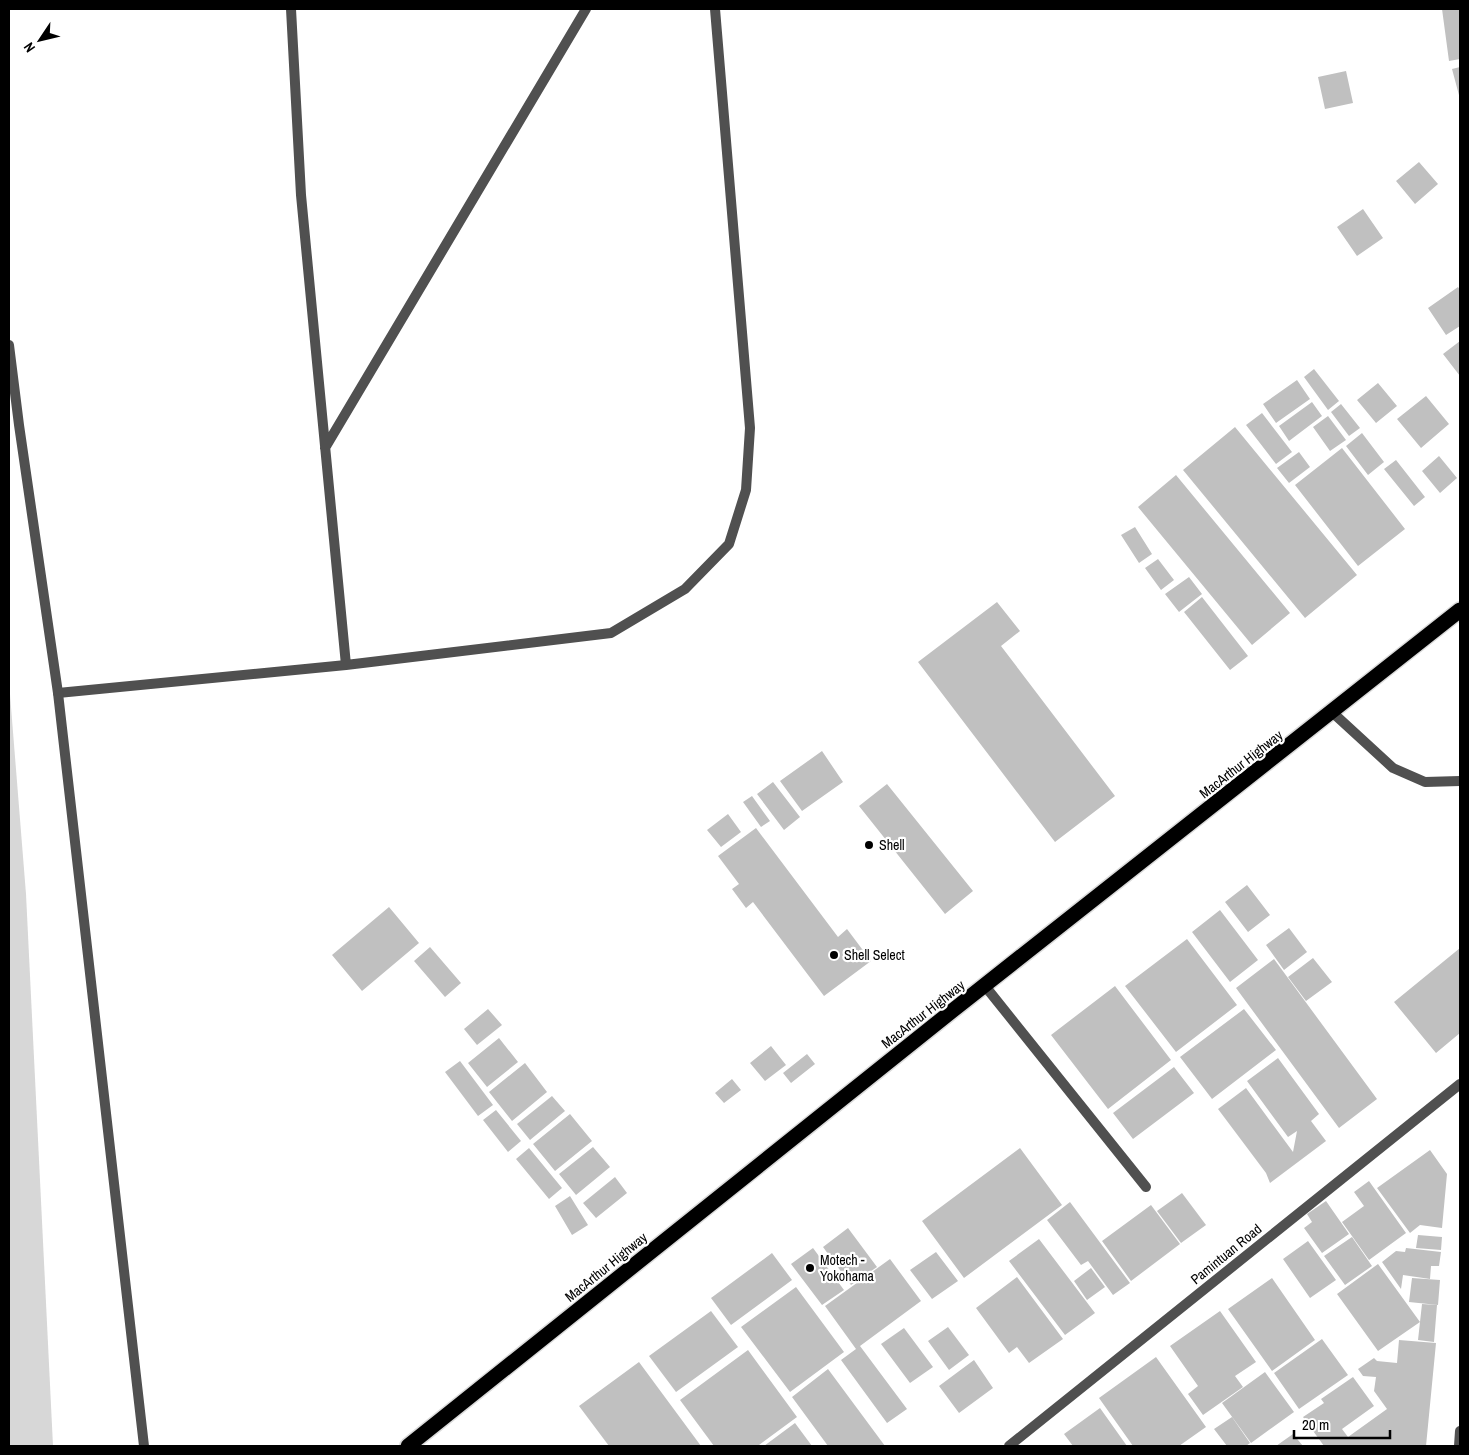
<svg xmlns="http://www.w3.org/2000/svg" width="1469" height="1455" font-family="'Archivo Narrow',sans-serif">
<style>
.green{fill:#d7d7d7}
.building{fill:#c0c0c0}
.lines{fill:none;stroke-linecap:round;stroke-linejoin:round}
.highway-casing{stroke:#dbdbdb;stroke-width:18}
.lane{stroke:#505050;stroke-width:10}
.street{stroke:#505050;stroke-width:10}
.highway{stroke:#000;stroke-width:15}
.poi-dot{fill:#000;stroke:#fff;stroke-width:2}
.labels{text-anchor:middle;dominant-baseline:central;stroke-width:4.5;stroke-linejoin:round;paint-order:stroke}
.street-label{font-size:14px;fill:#000;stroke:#fff}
.poi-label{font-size:14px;fill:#000;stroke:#fff;text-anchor:start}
</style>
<rect width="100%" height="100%" fill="#fff"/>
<path class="green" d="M9,682L26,894L53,1446H9Z"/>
<path class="building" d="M1442,9H1460V59L1449,61Z
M1460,67V99L1452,69Z
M1346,71L1353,103L1325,109L1318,77Z
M1419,162L1438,184L1415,204L1396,181Z
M1363,209L1383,238L1357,256L1337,227Z
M1458,287L1460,290V326L1446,335L1428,308Z
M1460,341V376L1443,354Z
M1314,369L1339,401L1328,410L1304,377Z
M1297,380L1310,399L1276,423L1263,404Z
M1378,383L1397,406L1376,423L1357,400Z
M1426,396L1449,424L1421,448L1397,419Z
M1312,402L1322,416L1289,441L1279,426Z
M1341,404L1360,428L1349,436L1331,412Z
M1262,413L1292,452L1276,464L1246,425Z
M1328,416L1346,440L1330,451L1313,427Z
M1235,427L1357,575L1305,618L1183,470Z
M1362,433L1384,462L1368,475L1346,446Z
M1342,448L1405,529L1358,566L1295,485Z
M1299,452L1310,467L1289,483L1277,468Z
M1439,456L1457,478L1440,493L1422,471Z
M1396,460L1425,497L1414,506L1384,469Z
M1176,475L1290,613L1252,645L1138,507Z
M1135,527L1152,554L1139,563L1121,535Z
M1158,559L1174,580L1161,590L1145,568Z
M1189,577L1202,594L1179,612L1165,594Z
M1202,597L1248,656L1230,670L1184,612Z
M997,602L1020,631L1001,646L1115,796L1055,842L918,662Z
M822,751L843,782L802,811L780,781Z
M773,782L800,817L784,830L757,794Z
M887,784L973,891L945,914L859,806Z
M752,796L770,821L761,827L743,802Z
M728,814L741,832L721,847L707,830Z
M756,828L838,937L847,929L871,961L824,996L753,902L746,908L732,889L739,884L718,856Z
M1247,885L1270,915L1248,932L1225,902Z
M389,907L419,943L362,991L332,955Z
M1220,910L1258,960L1230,982L1192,932Z
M1289,928L1307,952L1284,970L1266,945Z
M1187,939L1237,1005L1176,1052L1125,986Z
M430,947L461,983L445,997L414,961Z
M1460,948V1033L1436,1053L1394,1002Z
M1313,958L1332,982L1306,1001L1288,977Z
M1274,959L1377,1099L1339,1128L1236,988Z
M1115,986L1171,1060L1108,1109L1051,1035Z
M488,1009L502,1025L477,1045L464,1029Z
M1244,1009L1276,1050L1212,1099L1180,1057Z
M499,1038L518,1062L487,1087L468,1063Z
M771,1046L786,1065L765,1081L750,1063Z
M807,1054L815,1064L791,1083L783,1073Z
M1278,1058L1319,1114L1311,1121L1326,1141L1270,1183L1266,1173L1218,1109L1246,1088L1293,1152L1297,1131L1288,1137L1247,1081Z
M460,1061L493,1105L478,1116L445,1072Z
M525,1063L547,1092L512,1121L489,1092Z
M1174,1067L1194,1093L1133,1139L1113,1113Z
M732,1079L741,1090L724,1103L715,1093Z
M552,1096L565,1111L530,1140L517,1124Z
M496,1110L521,1141L508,1152L483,1120Z
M570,1114L592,1141L555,1171L533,1144Z
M593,1147L610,1167L576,1195L559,1174Z
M529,1148L562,1188L549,1199L516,1159Z
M1020,1148L1062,1205L964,1278L922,1221Z
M1430,1150L1447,1174L1442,1228L1420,1225L1410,1233L1377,1188Z
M615,1177L627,1193L596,1218L583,1203Z
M1369,1181L1406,1233L1369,1260L1342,1222L1364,1206L1354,1192Z
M1182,1193L1206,1225L1181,1243L1157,1211Z
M570,1196L588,1225L572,1235L555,1206Z
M1326,1201L1349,1234L1322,1253L1304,1228L1312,1222L1307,1214Z
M1070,1202L1130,1283L1113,1295L1088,1261L1081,1265L1047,1220Z
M1151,1205L1180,1244L1131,1281L1102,1241Z
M848,1228L877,1267L851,1285L823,1247Z
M1418,1235L1442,1237L1441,1250L1416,1248Z
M1352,1237L1372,1266L1345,1285L1324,1256Z
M1039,1239L1095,1313L1065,1335L1009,1261Z
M1308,1241L1336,1280L1310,1298L1283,1259Z
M813,1248L844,1290L822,1305L791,1264Z
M1406,1248L1441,1252L1439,1266H1431L1430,1279L1403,1275L1401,1289L1382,1262L1396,1251L1405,1252Z
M936,1252L958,1281L932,1299L910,1270Z
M772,1253L792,1280L731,1325L711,1298Z
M890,1259L921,1301L860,1346L907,1409L887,1423L841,1360L856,1349L825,1306Z
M1378,1264L1420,1322L1378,1351L1337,1294Z
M1091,1268L1105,1287L1087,1300L1074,1281Z
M1017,1277L1063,1339L1029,1363L1017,1347L1009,1353L976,1308Z
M1272,1278L1315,1340L1272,1371L1228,1309Z
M1412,1278L1440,1280L1438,1305L1409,1302Z
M796,1287L844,1352L790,1392L741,1327Z
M1422,1304L1437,1305L1434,1342L1418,1340Z
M711,1311L738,1347L676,1392L649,1356Z
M1220,1311L1256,1362L1235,1376L1243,1387L1203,1415L1188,1394L1198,1386L1170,1346Z
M948,1327L969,1355L949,1370L928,1341Z
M904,1328L933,1367L910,1383L881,1344Z
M1322,1339L1348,1375L1299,1409L1274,1373Z
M1399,1340L1436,1343L1426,1446H1324L1303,1417L1324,1403L1321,1399L1353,1377L1374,1406L1342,1429L1348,1437L1387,1409L1374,1391L1376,1377L1363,1376L1358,1369L1374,1358L1377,1361L1397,1363Z
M748,1350L797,1417L759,1445L761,1446H714L680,1400Z
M1156,1357L1206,1427L1179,1446H1133L1099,1398Z
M974,1360L993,1388L959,1413L939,1386Z
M639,1362L701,1446H609L579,1406Z
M828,1369L885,1446H828L792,1397Z
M1265,1372L1294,1412L1251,1443L1222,1403Z
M1100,1408L1127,1446H1073L1064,1434Z
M1232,1417L1250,1443L1246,1446H1227L1214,1429Z
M795,1423L812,1446H764Z
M1293,1434L1303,1446H1276Z"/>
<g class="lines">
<g class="highway-casing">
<path id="highway" d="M408,1446L952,1011L1460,610"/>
</g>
<path class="lane" d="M291,9L301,195L346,665
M325,448L586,9
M58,693L346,665L611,633L685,589L729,544L746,490L750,428L715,9
M1332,712L1393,768L1425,782L1460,781
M985,986L1146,1187"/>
<path class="street" d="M9,345L19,425L58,693L144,1446
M1009,1446L1460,1084
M1459,1446L1460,1431"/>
<use href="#highway" class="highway"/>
</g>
<g class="poi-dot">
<circle cx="869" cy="845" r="5"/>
<circle cx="834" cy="955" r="5"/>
<circle cx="810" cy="1268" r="5"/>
</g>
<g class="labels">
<g class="street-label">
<text transform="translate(1241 764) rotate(-38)">MacArthur Highway</text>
<text transform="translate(923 1014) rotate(-38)">MacArthur Highway</text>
<text transform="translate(1226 1254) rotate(-39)">Pamintuan Road</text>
<text transform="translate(606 1267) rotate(-39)">MacArthur Highway</text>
</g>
<g class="poi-label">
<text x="879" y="845">Shell</text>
<text x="844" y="955">Shell Select</text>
<text x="820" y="1260">Motech -<tspan x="820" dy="16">Yokohama</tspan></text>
</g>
</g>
<rect width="1469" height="1455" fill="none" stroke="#000000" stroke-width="20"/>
<g transform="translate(40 40) rotate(235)" stroke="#ffffff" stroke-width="4" paint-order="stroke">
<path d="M0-4L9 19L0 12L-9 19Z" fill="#000000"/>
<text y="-8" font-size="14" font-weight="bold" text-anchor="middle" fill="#000000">N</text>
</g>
<path d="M1294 1430v8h96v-8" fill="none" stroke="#000000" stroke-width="2.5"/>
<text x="1302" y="1430" font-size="15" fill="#000000" stroke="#ffffff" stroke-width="4" paint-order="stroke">20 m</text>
</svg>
